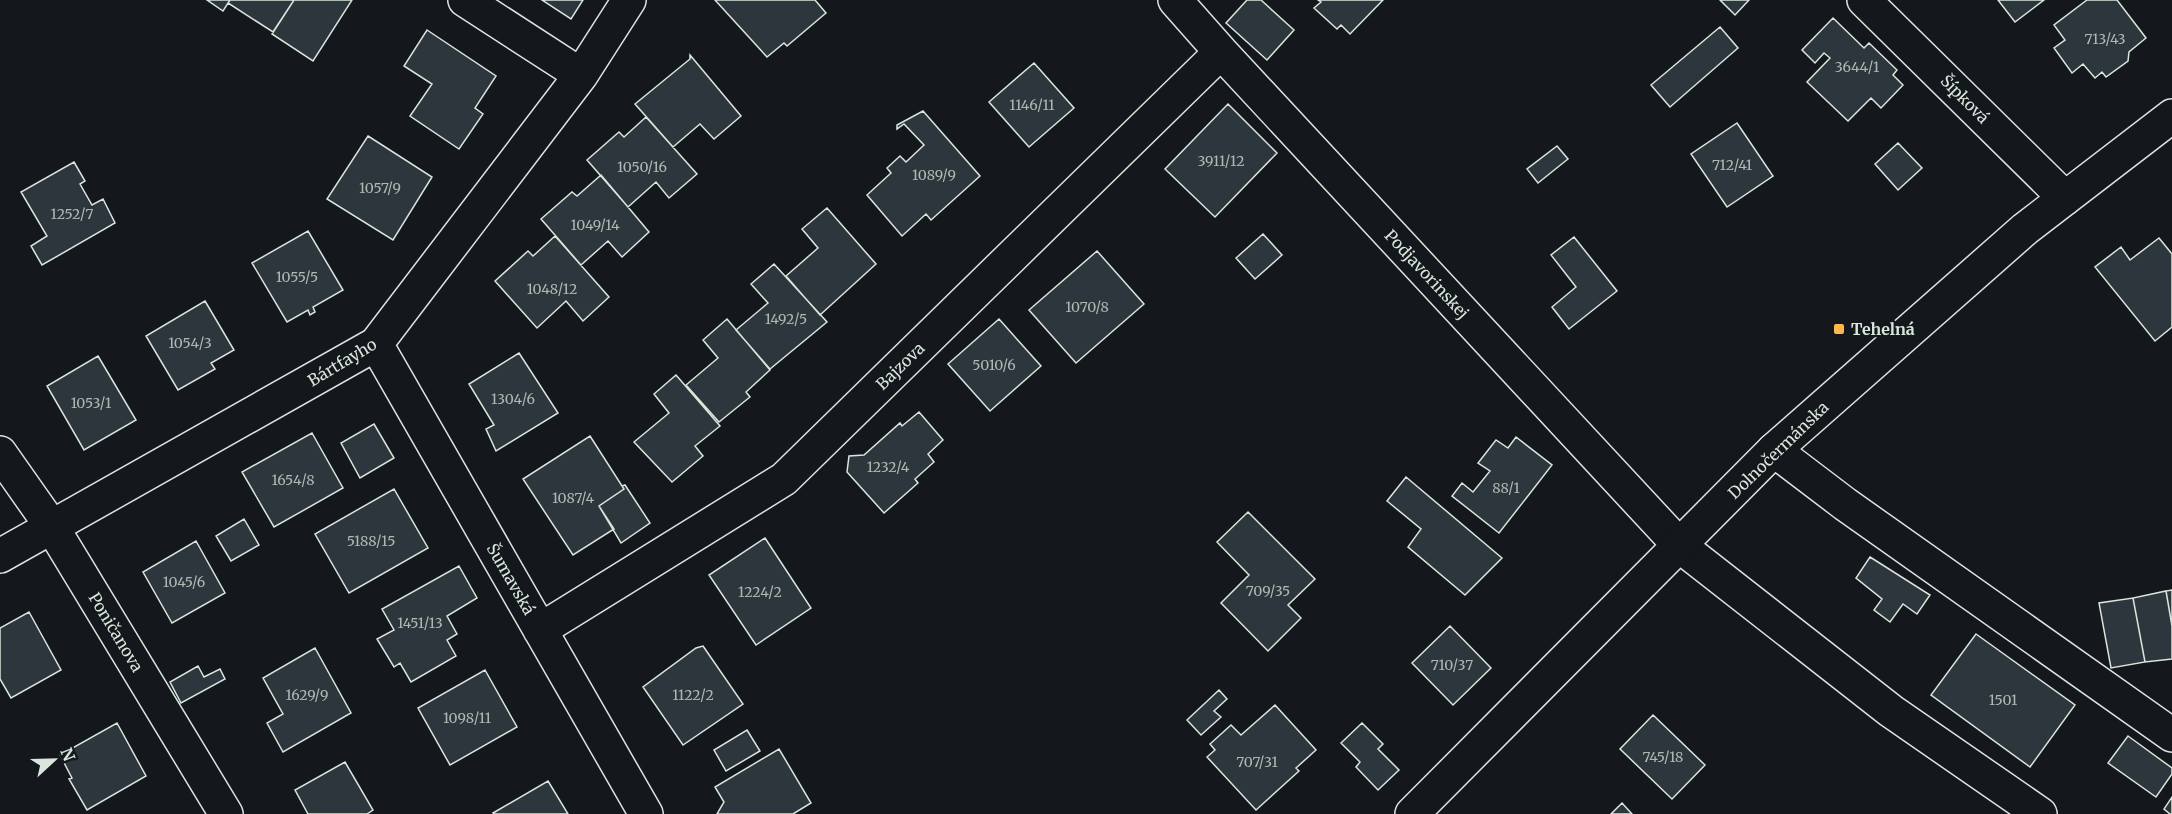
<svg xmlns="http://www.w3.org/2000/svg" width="2172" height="814" font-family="Merriweather,serif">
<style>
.building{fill:#2c363c;stroke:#d8e6dc;stroke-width:1.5}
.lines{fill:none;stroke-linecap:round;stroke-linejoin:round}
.minor-casing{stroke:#d8e6dc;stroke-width:36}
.tertiary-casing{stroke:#d8e6dc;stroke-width:36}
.minor{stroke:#14181c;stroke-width:33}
.tertiary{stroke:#14181c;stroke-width:33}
.poi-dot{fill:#ffb74d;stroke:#14181c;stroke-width:2}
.labels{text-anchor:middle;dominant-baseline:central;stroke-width:4.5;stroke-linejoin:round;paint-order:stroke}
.number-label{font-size:14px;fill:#adbab4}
.street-label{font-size:16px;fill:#d8e6dc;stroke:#14181c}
.poi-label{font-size:16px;font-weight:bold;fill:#d8e6dc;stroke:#14181c;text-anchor:start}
</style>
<rect width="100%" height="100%" fill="#14181c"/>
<path class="building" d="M207,0H230L223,11Z
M230,0H294L273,32L228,3Z
M294,0H352L313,61L272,34Z
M542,0H583L571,19Z
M715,0H815L826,13L787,46L784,43L767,57Z
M1247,0H1261L1294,30L1267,60L1226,23Z
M1318,0H1383L1350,34L1341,25L1337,29L1314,8L1321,2Z
M1720,0H1749L1735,15Z
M1998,0H2044L2015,22Z
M2087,0H2117L2146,38L2129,52L2128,61L2106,77L2102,72L2095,78L2083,64L2072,73L2054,48L2065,40L2054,25Z
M1833,18L1864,48L1869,43L1897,70L1893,75L1903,85L1881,108L1871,98L1848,121L1807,82L1830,58L1824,53L1815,63L1802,50Z
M1720,27L1738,48L1670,107L1651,85Z
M427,30L496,76L475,108L483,114L459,149L410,116L432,84L404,66Z
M690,55L741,116L714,139L700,124L673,147L635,104L690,59Z
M1034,63L1074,108L1029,147L989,102Z
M1228,104L1277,153L1215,217L1165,169Z
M923,111L980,176L931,220L926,214L902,236L867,195L891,173L887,168L900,156L906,162L924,145L904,124L897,129V125Z
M646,117L697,174L669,198L656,182L628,207L587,160L619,132L624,137Z
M1737,123L1773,176L1727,207L1691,154Z
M368,136L432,177L393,240L327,199Z
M1898,143L1922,168L1898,190L1875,164Z
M1557,146L1568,159L1538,183L1527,169Z
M74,162L85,181L80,184L92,205L103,199L115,223L42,265L31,246L47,236L21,192Z
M601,175L649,232L622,257L608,241L581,265L541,219L572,192L577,196Z
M827,208L876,264L820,315L786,276L818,248L802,229Z
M308,231L343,290L313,307L315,312L310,315L308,310L287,322L252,263Z
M1263,234L1282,255L1255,279L1236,258Z
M555,236L609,297L583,321L566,301L537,328L495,281L528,251L533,256Z
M1574,237L1617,291L1569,329L1552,307L1576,287L1551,255Z
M2159,238L2172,254V327L2155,341L2095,267L2121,247L2130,260Z
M1097,251L1144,304L1076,363L1029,310Z
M774,264L827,322L770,369L736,330L768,303L751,284Z
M205,301L234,350L211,363L215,369L178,390L146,336Z
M727,319L770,370L746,392L750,397L719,422L686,385L718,358L703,340Z
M999,319L1041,366L990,411L948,364Z
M519,353L558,413L496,451L486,429L494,425L469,384Z
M98,356L136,420L84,450L47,386Z
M676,375L720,426L695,446L703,456L672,482L634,442L669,413L654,394Z
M919,412L943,440L928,454L934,462L915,479L918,483L884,513L847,472L849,456L864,455L900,423L902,426Z
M374,424L394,458L360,478L341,443Z
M312,433L343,488L274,527L242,472Z
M590,436L624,489L599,506L614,529L573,555L523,479Z
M1516,437L1552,465L1499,533L1452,496L1462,483L1473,492L1490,471L1478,463L1496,440L1508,448Z
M1406,477L1502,558L1465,595L1408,547L1421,529L1387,501Z
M625,485L650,523L621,543L599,506L624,489L622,486Z
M394,489L428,548L349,593L315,534Z
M1248,512L1315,579L1288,605L1301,618L1268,651L1221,603L1249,575L1217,542Z
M244,519L259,545L231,561L216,536Z
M765,538L811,608L756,645L709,575Z
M196,541L225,593L172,623L143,572Z
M1870,557L1930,595L1917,614L1903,604L1890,622L1874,610L1882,599L1856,578Z
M459,566L477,598L447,616L457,634L447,640L456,656L411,682L400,663L394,667L377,639L394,630L382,609Z
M2172,590V626L2166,591Z
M2166,591L2172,626V659L2145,662L2133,598Z
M2133,598L2145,662L2111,668L2099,603Z
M29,612L61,670L11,698L0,679V628Z
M1450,626L1491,668L1453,705L1412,663Z
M1976,634L2075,705L2030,767L1931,695Z
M703,646L743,704L683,745L643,687L696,648Z
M315,648L351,713L283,752L267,723L283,714L263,678Z
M198,666L204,677L220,669L225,679L181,703L170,682Z
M485,670L517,727L450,765L418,708Z
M1219,690L1227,699L1214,711L1221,717L1201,735L1187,720Z
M1275,705L1316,750L1296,768L1299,771L1256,810L1207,757L1215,750L1210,744L1231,725L1241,735Z
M1653,715L1705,765L1672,799L1620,749Z
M117,723L146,776L87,810L69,779L72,778L60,755Z
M1362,723L1383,744L1378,749L1399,770L1378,790L1356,767L1360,762L1341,743Z
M747,730L760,751L726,771L714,750Z
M2128,736L2172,768V774L2156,797L2108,763Z
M779,749L811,803L793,814H717L724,802L715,787Z
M345,762L373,810L367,814H308L295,790Z
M548,781L568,814H494L493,813Z
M2172,797V814H2170L2164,809Z
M1622,803L1632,814H1611Z"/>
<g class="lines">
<g class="minor-casing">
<path id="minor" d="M465,0L581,75
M1175,0L1221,52L1680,546L1891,711L2040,814
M1864,0L2065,198
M376,344L646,814
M1774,450L1845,504L2172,735
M0,453L52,527L226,814
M0,556L376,344L581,75L629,0
M540,630L784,479L1221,52"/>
</g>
<g class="tertiary-casing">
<path id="tertiary" d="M1412,814L1774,450L2025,229L2172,116"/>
</g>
<use href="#minor" class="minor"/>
<use href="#tertiary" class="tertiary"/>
</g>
<rect class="poi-dot" x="1833" y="323" width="12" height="12" rx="3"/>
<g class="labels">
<g class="number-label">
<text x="2105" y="39">713/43</text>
<text x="1857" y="67">3644/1</text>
<text x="1032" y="105">1146/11</text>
<text x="1221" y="161">3911/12</text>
<text x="1732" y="165">712/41</text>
<text x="642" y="167">1050/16</text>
<text x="934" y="175">1089/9</text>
<text x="380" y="188">1057/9</text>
<text x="72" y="214">1252/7</text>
<text x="595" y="225">1049/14</text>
<text x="297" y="277">1055/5</text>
<text x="552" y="289">1048/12</text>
<text x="1087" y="307">1070/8</text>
<text x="786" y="319">1492/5</text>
<text x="190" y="343">1054/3</text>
<text x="994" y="365">5010/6</text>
<text x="513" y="399">1304/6</text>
<text x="91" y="403">1053/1</text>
<text x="888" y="467">1232/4</text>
<text x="293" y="480">1654/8</text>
<text x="1506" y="488">88/1</text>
<text x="573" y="498">1087/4</text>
<text x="371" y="541">5188/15</text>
<text x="184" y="582">1045/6</text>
<text x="1268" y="591">709/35</text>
<text x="760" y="592">1224/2</text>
<text x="420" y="623">1451/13</text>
<text x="1452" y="665">710/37</text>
<text x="307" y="695">1629/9</text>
<text x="693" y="695">1122/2</text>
<text x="2003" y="700">1501</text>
<text x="467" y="718">1098/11</text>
<text x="1663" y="757">745/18</text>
<text x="1257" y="762">707/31</text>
</g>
<g class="street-label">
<text transform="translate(1965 99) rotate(45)">Šípková</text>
<text transform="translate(1427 274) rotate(47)">Podjavorinskej</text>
<text transform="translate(342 362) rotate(-31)">Bártfayho</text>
<text transform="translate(900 366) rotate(-44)">Bajzova</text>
<text transform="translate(1778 450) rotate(-44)">Dolnočermánska</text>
<text transform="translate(511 579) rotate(60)">Šumavská</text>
<text transform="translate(116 632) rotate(59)">Poničanova</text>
</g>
<g class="poi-label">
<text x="1851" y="329">Tehelná</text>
</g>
</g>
<g transform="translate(54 760) rotate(68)" stroke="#14181c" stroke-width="4.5" paint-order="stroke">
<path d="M0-4.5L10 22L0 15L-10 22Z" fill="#d8e6dc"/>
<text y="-9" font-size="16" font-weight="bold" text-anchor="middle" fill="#d8e6dc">N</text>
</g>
</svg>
